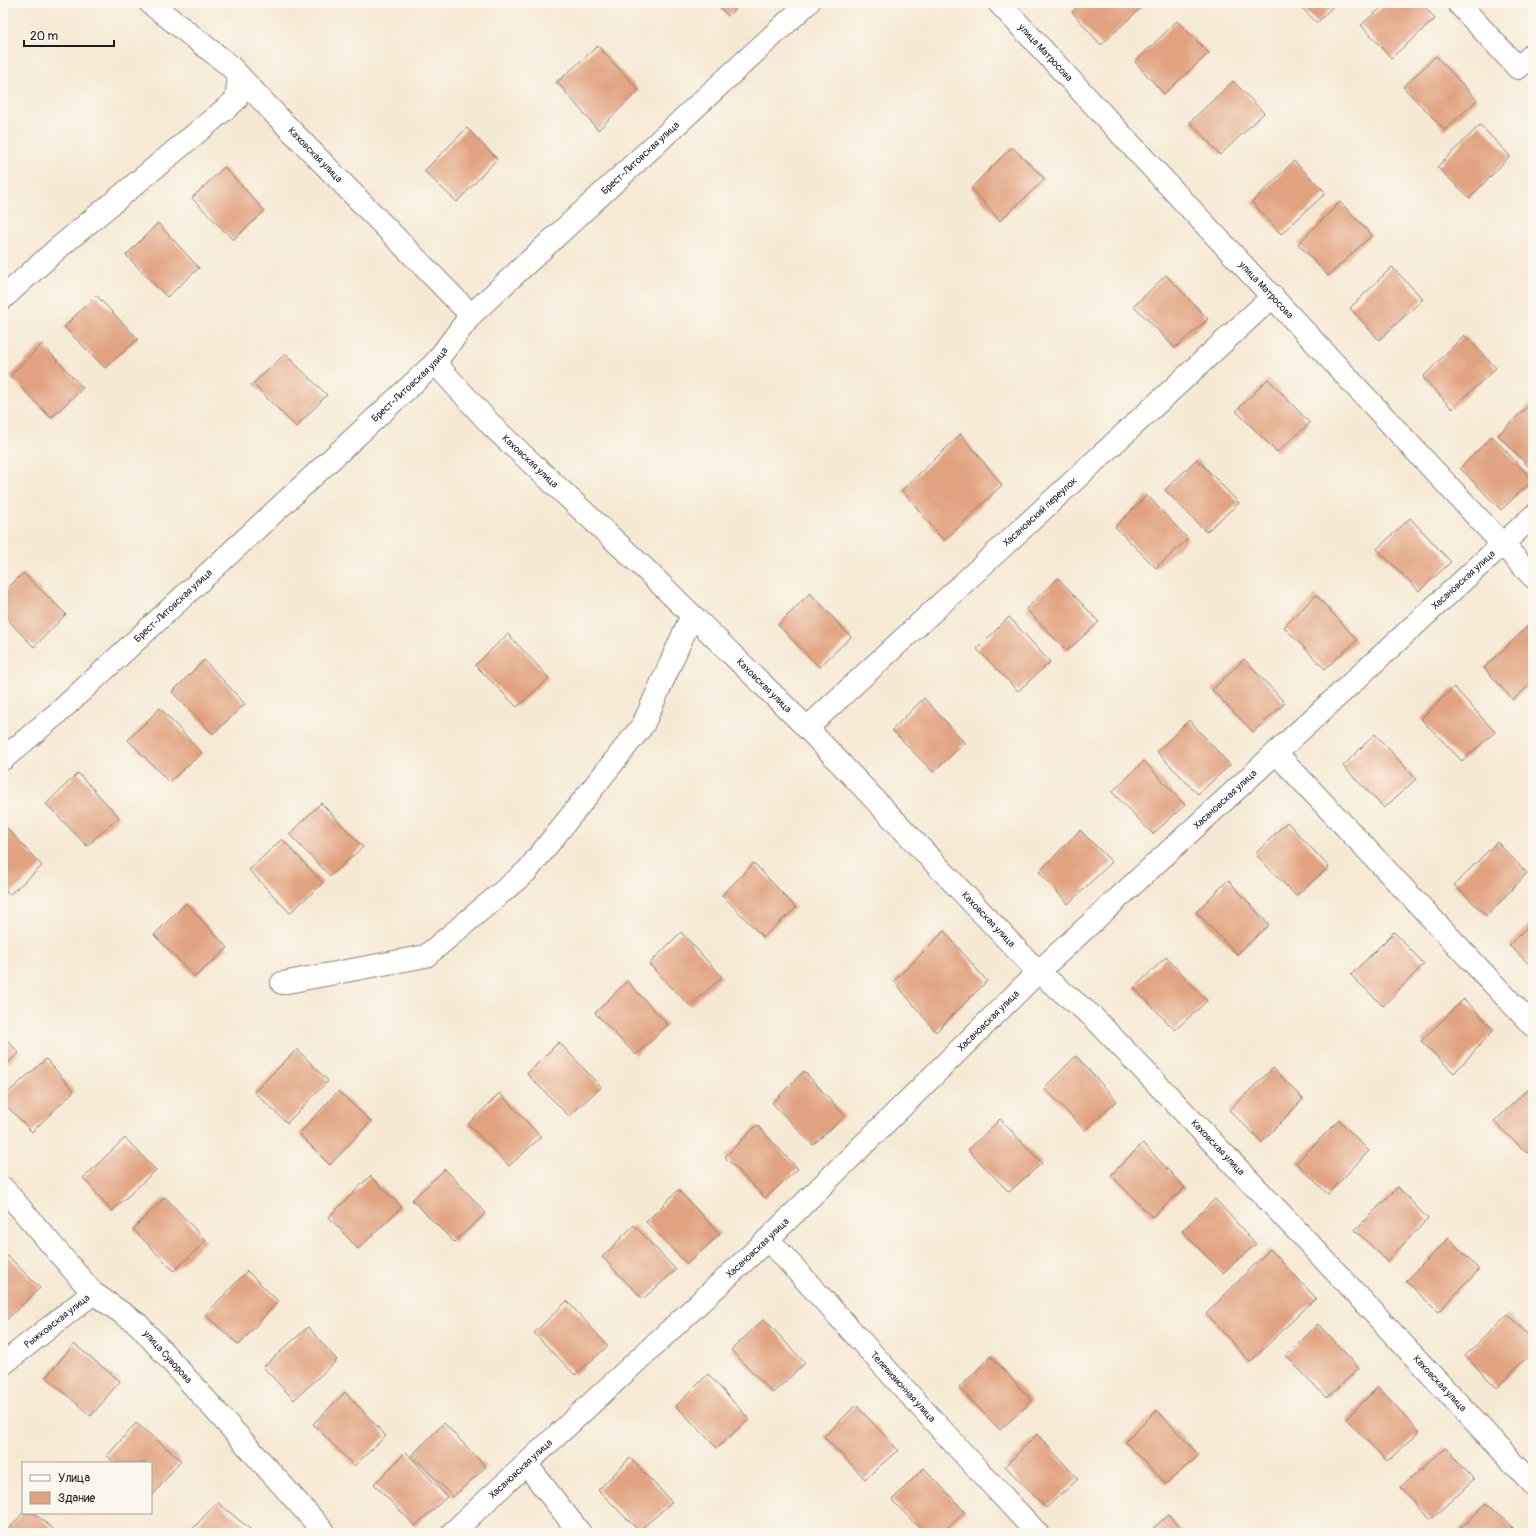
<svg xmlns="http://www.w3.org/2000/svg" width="1536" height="1536" font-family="Pangolin,sans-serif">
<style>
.building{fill:#e1a280}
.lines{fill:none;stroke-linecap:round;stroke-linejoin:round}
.minor-casing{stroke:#898278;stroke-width:24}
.minor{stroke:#fff;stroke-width:22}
.labels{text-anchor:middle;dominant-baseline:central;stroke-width:3;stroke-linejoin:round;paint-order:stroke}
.street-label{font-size:10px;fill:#1c1c1c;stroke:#fbf7ec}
</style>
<rect width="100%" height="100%" fill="#fbf7ec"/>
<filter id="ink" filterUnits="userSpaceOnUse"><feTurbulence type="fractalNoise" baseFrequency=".025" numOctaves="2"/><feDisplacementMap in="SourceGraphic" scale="8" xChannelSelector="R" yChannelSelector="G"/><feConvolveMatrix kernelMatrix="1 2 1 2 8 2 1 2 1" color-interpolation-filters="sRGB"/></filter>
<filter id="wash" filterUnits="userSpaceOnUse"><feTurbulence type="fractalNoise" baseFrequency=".012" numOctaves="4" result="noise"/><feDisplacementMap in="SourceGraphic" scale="16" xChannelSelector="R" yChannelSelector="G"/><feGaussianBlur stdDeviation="0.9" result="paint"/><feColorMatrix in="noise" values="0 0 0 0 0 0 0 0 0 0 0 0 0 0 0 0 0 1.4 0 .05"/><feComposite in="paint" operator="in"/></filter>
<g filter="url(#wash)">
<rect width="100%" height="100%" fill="#f6e9d4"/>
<g id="blocks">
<path class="building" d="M715,3H742L728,16Z
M1081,3H1146L1101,45L1072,12Z
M1297,3H1336L1317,23Z
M1387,3H1422L1435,19L1391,58L1361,25Z
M1177,21L1209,53L1164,94L1135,62Z
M598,46L639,90L598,130L557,82Z
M1436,56L1477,100L1445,130L1403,87Z
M1233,81L1264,113L1220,155L1190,122Z
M1480,125L1510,156L1470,198L1437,167Z
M467,128L497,159L457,202L424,171Z
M1012,147L1045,179L1000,221L971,188Z
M1294,161L1326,193L1281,234L1252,202Z
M224,167L265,211L233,240L192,198Z
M1340,202L1372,235L1328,276L1298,244Z
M158,223L199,268L167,297L126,255Z
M1392,267L1423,299L1379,340L1350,308Z
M1166,275L1208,319L1175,348L1134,306Z
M96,295L138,339L105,368L64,327Z
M1464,335L1496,368L1452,409L1423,377Z
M42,344L83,388L51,418L10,376Z
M285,354L327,395L296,427L253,384Z
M1268,379L1310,423L1277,452L1236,411Z
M1530,404L1533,407V471L1498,435Z
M961,434L1002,485L944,541L902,490Z
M1492,436L1533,480L1501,510L1460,468Z
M1197,459L1239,503L1206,532L1165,490Z
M1147,495L1188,539L1156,568L1115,527Z
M1410,518L1451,562L1419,591L1377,549Z
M23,573L66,614L34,647L3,615V593Z
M1058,578L1099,622L1067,651L1026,609Z
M810,593L851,637L819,667L778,625Z
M1316,595L1357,640L1325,669L1284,627Z
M1009,617L1050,662L1018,691L977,649Z
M1527,627L1533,633V682L1513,700L1484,668Z
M508,634L549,678L517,707L475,665Z
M1244,659L1285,703L1253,732L1212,690Z
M204,660L245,704L213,734L172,692Z
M1454,687L1495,732L1462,761L1421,719Z
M924,698L965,743L933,772L892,730Z
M160,708L202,753L169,782L128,740Z
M1189,720L1230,765L1198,794L1157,752Z
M1375,734L1416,779L1384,808L1343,766Z
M1144,761L1185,805L1153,834L1112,792Z
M78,773L119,817L87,846L46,804Z
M321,803L363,847L330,876L289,834Z
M1287,822L1329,867L1296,896L1255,854Z
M3,824L42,866L9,895L3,888Z
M1080,830L1112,862L1068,904L1039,872Z
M282,839L323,883L290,913L249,870Z
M1497,842L1527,873L1487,916L1454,885Z
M754,863L796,908L763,937L722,895Z
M1228,880L1269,925L1237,954L1196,912Z
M186,903L228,948L195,977L154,935Z
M1533,921V968L1509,945Z
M944,931L987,981L936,1032L894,981Z
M681,932L722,977L690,1006L649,964Z
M1394,932L1424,964L1383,1006L1351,975Z
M1166,957L1207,1001L1175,1030L1134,988Z
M627,981L668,1025L636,1055L595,1013Z
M1464,999L1494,1030L1454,1073L1421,1041Z
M3,1036L19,1053L3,1067Z
M559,1042L601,1087L569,1116L527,1074Z
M297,1049L328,1081L287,1123L254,1092Z
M1076,1056L1117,1101L1085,1130L1044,1088Z
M46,1059L74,1091L32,1132L3,1102V1097Z
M1273,1068L1303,1099L1262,1142L1229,1110Z
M804,1071L845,1116L813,1145L772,1103Z
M1533,1084V1147L1527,1153L1494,1122Z
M338,1091L371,1121L330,1165L299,1134Z
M500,1093L541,1137L509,1166L468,1124Z
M1000,1119L1042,1163L1009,1192L968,1150Z
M1339,1120L1369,1151L1328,1194L1296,1163Z
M757,1125L798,1169L765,1198L725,1157Z
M125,1138L156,1170L112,1211L83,1178Z
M1143,1143L1185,1188L1152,1217L1111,1175Z
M445,1169L486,1213L454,1242L412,1200Z
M370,1176L402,1207L358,1249L329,1217Z
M1398,1187L1428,1219L1387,1261L1355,1230Z
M678,1190L720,1234L687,1264L646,1222Z
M165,1197L206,1241L174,1271L133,1229Z
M1215,1199L1256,1244L1223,1273L1182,1231Z
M634,1225L676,1270L643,1299L602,1257Z
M1449,1238L1479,1270L1438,1312L1406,1281Z
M1270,1249L1316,1298L1250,1362L1206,1314Z
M8,1256L40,1288L3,1323V1261Z
M247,1271L278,1301L239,1345L205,1315Z
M567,1301L608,1346L575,1375L534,1333Z
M1508,1314L1533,1340V1351L1497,1388L1465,1356Z
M764,1319L805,1363L773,1393L731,1350Z
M1318,1324L1359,1368L1327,1398L1286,1356Z
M308,1327L337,1360L294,1400L263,1367Z
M74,1344L120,1381L91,1416L46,1377Z
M991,1356L1032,1401L1000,1430L959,1388Z
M708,1374L749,1419L717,1448L676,1406Z
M1378,1387L1420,1432L1387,1461L1346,1419Z
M345,1392L386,1436L354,1466L313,1424Z
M856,1405L898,1450L865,1479L824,1437Z
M1157,1410L1199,1455L1166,1484L1125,1442Z
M136,1423L181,1460L153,1495L151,1494V1463H115L107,1456Z
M444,1423L486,1467L453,1497L412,1455Z
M1037,1434L1078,1479L1046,1508L1005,1466Z
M1446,1447L1474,1480L1431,1520L1400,1487Z
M406,1452L447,1497L415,1526L374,1484Z
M630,1458L672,1502L639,1531L598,1490Z
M924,1468L965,1512L942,1533H924L892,1500Z
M217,1502L255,1533H189Z
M1487,1502L1518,1533H1457Z
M23,1513H34L58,1533H5Z
M1168,1515L1184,1533H1148Z"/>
</g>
</g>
<g filter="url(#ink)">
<use href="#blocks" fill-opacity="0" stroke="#898278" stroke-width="1"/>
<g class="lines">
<g class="minor-casing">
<g id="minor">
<path id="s1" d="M150,3L229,65L275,114L471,315"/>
<path id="s2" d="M999,3L1533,577"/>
<path d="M1458,3L1518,68L1533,54"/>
<path d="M3,298L56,250L236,100L239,76"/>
<path id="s3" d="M435,363L494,428L644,568L807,728L1038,972L1092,1016L1305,1239L1533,1484"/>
<path id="s4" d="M807,728L1273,296"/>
<path d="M1276,753L1533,1026"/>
<path id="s5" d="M3,759L60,711L435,363L471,315L808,3"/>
<path d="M282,983L426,956L527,871L643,725L692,615"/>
<path id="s6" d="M3,1188L93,1293L138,1324L325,1533"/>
<path id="s7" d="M768,1239L970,1461L1037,1533"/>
<path id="s8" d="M3,1364L93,1293"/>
<path d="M526,1464L580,1533"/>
<path id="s9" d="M452,1533L768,1239L1038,972L1533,516"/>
</g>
</g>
<use href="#minor" class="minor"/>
</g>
</g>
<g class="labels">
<g class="street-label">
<text stroke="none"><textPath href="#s2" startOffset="68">улица Матросова</textPath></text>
<text stroke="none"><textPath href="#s1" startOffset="225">Каховская улица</textPath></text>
<text stroke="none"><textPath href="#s5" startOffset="877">Брест-Литовская улица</textPath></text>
<text stroke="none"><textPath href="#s2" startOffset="392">улица Матросова</textPath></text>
<text stroke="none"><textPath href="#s5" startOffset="553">Брест-Литовская улица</textPath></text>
<text stroke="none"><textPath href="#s3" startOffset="137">Каховская улица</textPath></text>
<text stroke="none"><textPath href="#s4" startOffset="318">Хасановский переулок</textPath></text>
<text stroke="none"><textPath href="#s9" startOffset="1390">Хасановская улица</textPath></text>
<text stroke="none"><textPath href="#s5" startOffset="229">Брест-Литовская улица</textPath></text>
<text stroke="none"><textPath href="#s3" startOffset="461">Каховская улица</textPath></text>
<text stroke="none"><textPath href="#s9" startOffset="1066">Хасановская улица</textPath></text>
<text stroke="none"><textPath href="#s3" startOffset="785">Каховская улица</textPath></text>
<text stroke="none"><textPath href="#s9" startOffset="742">Хасановская улица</textPath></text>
<text stroke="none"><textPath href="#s3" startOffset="1109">Каховская улица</textPath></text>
<text stroke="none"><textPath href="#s9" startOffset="418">Хасановская улица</textPath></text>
<text stroke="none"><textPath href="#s8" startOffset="69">Рыжковская улица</textPath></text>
<text stroke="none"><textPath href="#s6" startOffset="237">улица Суворова</textPath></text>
<text stroke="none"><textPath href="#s3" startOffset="1433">Каховская улица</textPath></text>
<text stroke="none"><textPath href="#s7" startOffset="200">Телевизионная улица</textPath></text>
<text stroke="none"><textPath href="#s9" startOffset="94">Хасановская улица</textPath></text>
</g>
</g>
<rect width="1536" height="1536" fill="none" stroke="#fbf7ec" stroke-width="16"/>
<rect x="22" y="1462" width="130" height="52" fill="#fbf7ec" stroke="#a29f99"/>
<rect x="30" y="1475" width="20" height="6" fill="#ffffff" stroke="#a29f99"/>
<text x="58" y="1482" font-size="12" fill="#1c1c1c">Улица</text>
<rect x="30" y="1492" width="20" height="12" fill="#e1a280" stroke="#a29f99"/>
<text x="58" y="1502" font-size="12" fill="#1c1c1c">Здание</text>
<path d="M24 40v6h90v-6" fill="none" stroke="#1c1c1c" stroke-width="2"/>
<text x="30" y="40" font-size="12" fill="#1c1c1c" stroke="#fbf7ec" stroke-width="3" paint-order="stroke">20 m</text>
</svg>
